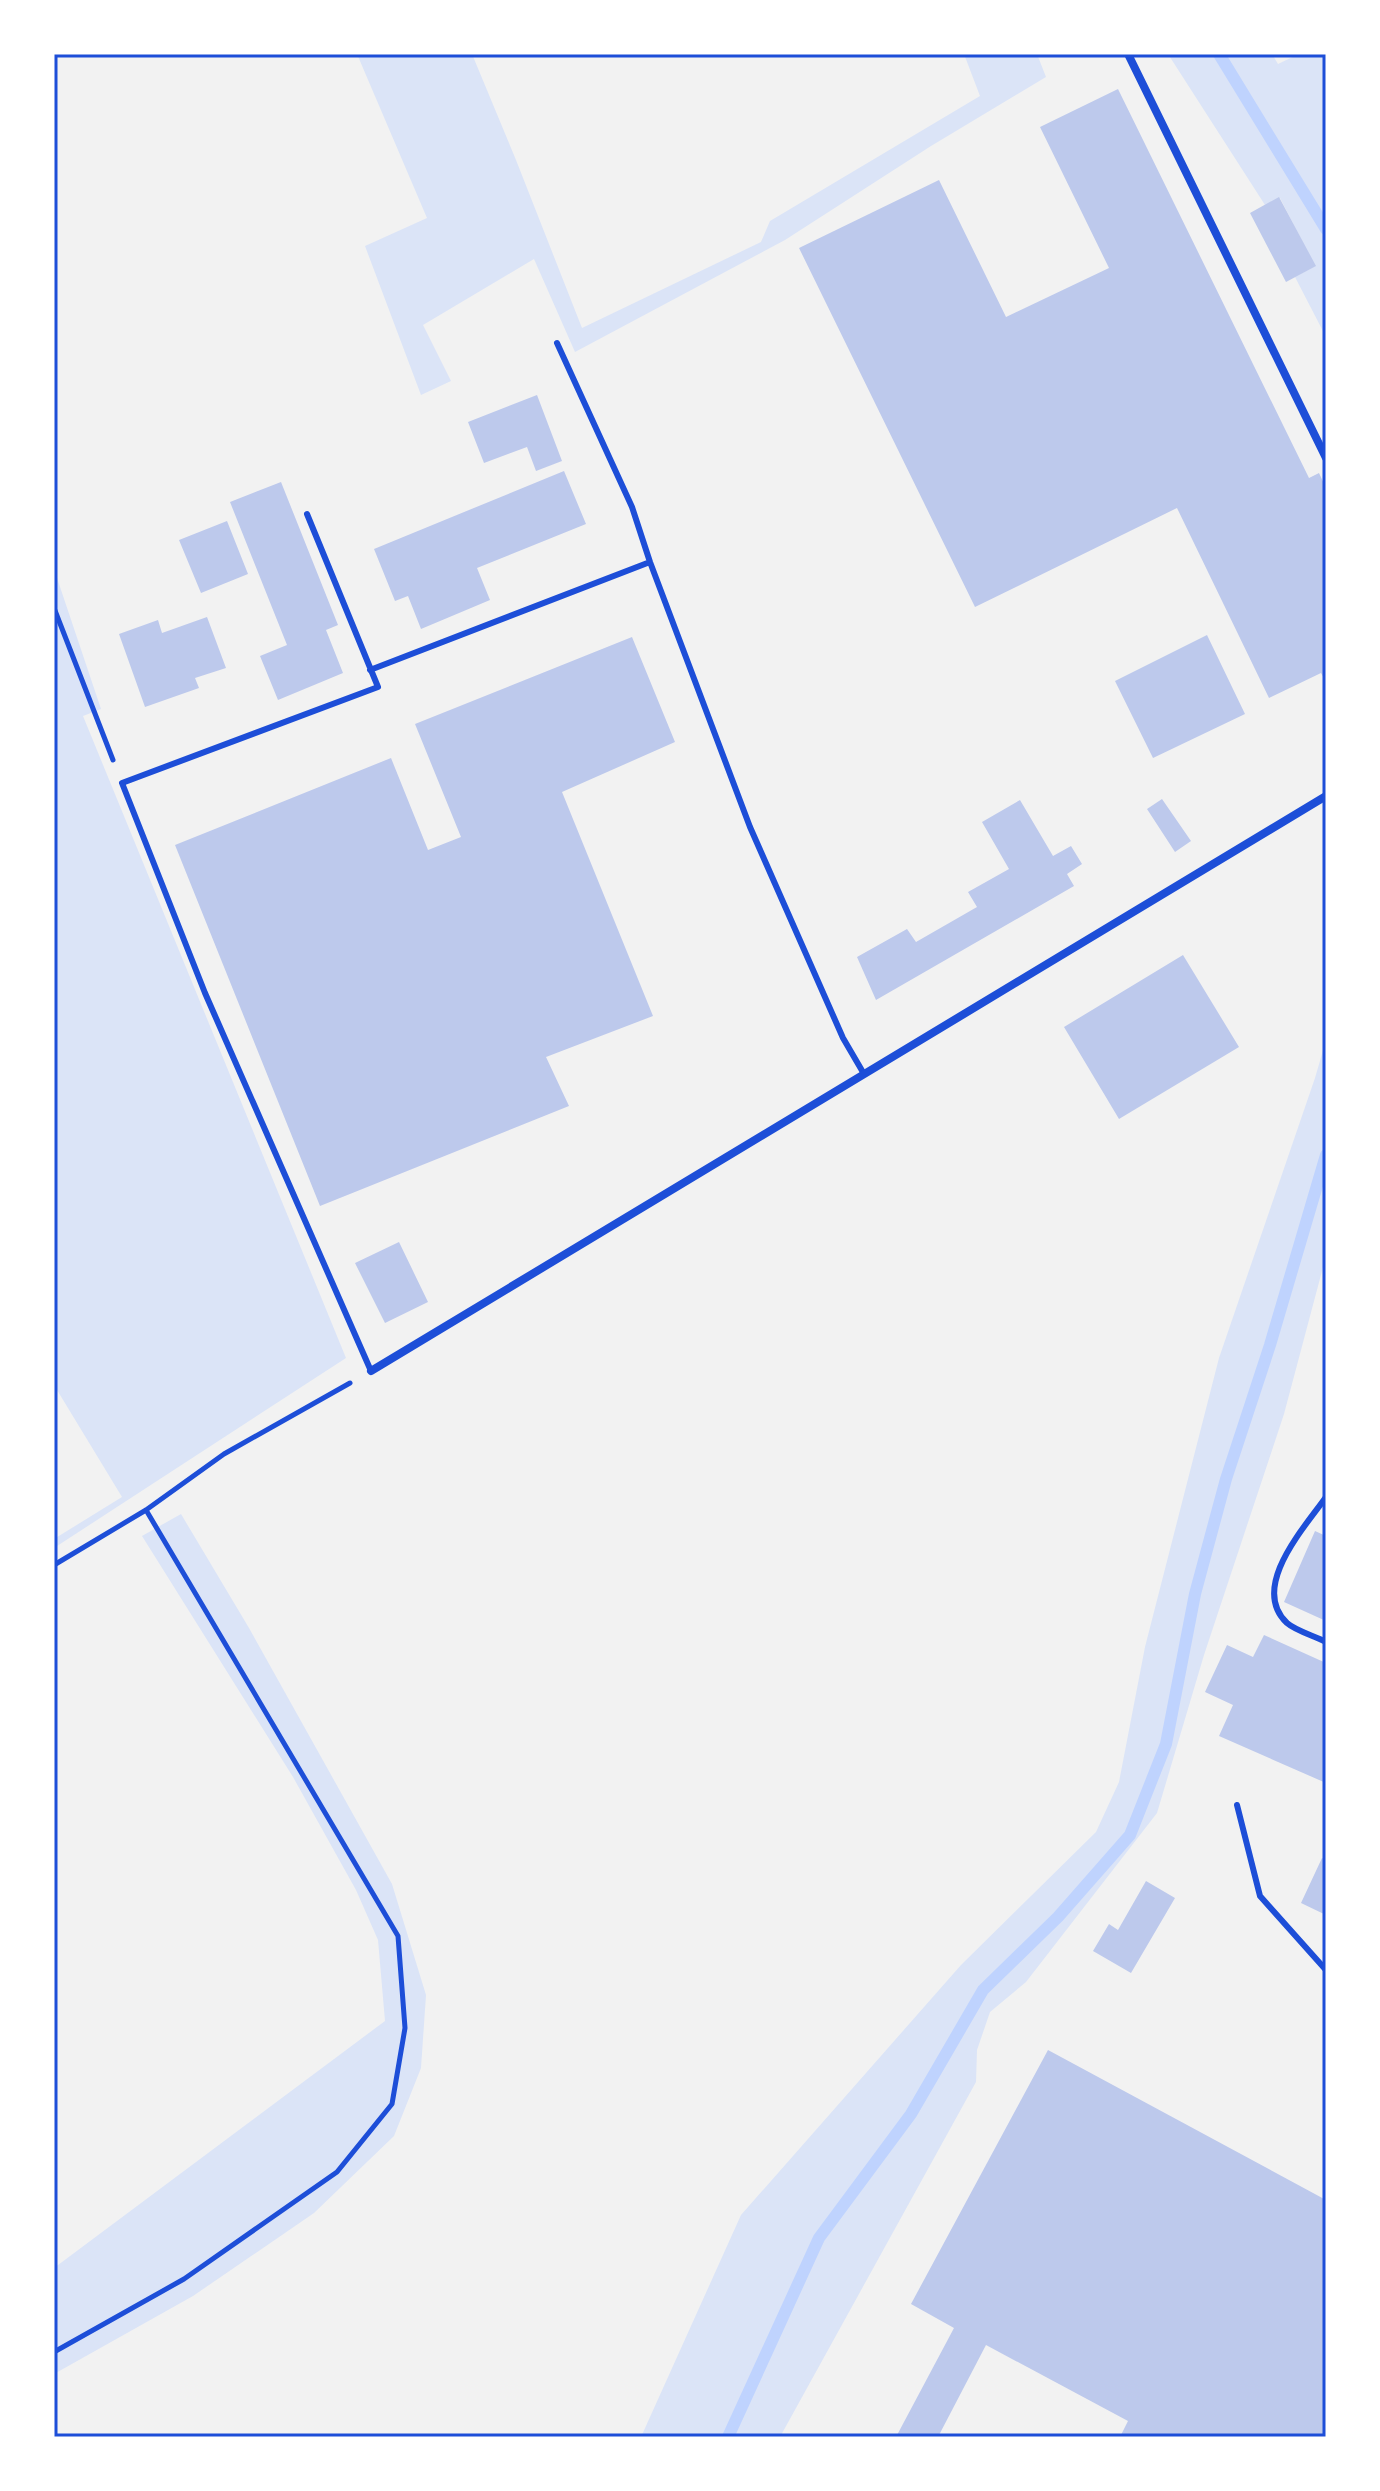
<svg xmlns="http://www.w3.org/2000/svg" width="1380" height="2491" font-family="Poppins,sans-serif">
<style>
.green{fill:#dbe4f7}
.lines{fill:none;stroke-linecap:round;stroke-linejoin:round}
.stream{stroke:#bfd3fe;stroke-width:12}
.building{fill:#bdc9ec}
.path{stroke:#1d4ed8;stroke-width:5}
.service{stroke:#1d4ed8;stroke-width:6}
.minor{stroke:#1d4ed8;stroke-width:8}
.neatline{fill:none;stroke:#1d4ed8;stroke-width:3}
</style>
<rect width="100%" height="100%" fill="#f2f2f2"/>
<path class="green" d="M357,54H472L516,160L582,328L761,242L770,221L980,96L964,54H1037L1046,77L931,146L785,240L575,352L534,259L423,325L451,381L421,395L365,246L427,218Z
M1168,54H1272L1278,64L1299,54H1326V337L1295,277L1315,266L1280,198L1265,205Z
M54,569L101,709L83,716L346,1358L54,1548V1539L122,1497L54,1385Z
M1326,1040V1256L1284,1414L1204,1655L1157,1813L1026,1982L990,2012L977,2050L976,2082L780,2437H641L741,2215L961,1965L1096,1832L1119,1782L1145,1647L1219,1358L1315,1078Z
M181,1514L249,1628L392,1884L426,1995L421,2068L394,2136L314,2213L193,2296L54,2374V2268L385,2021L378,1940L356,1890L293,1777L142,1536Z"/>
<g class="lines">
<path class="stream" d="M1219,54L1326,229
M728,2437L819,2238L911,2114L983,1990L1058,1917L1130,1835L1166,1744L1195,1594L1226,1479L1270,1345L1326,1155"/>
</g>
<path class="building" d="M1118,89L1309,478L1319,473L1326,488V682L1321,673L1269,698L1177,508L975,607L799,248L939,180L1006,317L1109,268L1040,127Z
M1279,197L1316,266L1286,282L1250,213Z
M537,395L562,461L536,471L527,447L484,463L468,422Z
M564,471L586,524L477,568L490,600L421,629L408,596L395,601L374,549Z
M281,482L338,625L326,630L343,673L278,700L260,656L287,645L230,502Z
M227,521L248,574L201,593L179,540Z
M207,617L226,668L195,678L199,688L145,707L119,634L158,620L162,633Z
M1207,635L1245,714L1153,758L1115,681Z
M632,637L675,742L562,792L653,1016L546,1057L569,1106L320,1206L175,845L391,758L428,850L461,837L415,724Z
M1162,799L1191,841L1175,852L1147,809Z
M1020,800L1053,856L1071,846L1082,864L1067,874L1074,886L876,1000L857,957L907,929L916,942L977,907L968,892L1009,869L982,822Z
M1183,955L1239,1047L1119,1119L1064,1027Z
M399,1242L428,1302L385,1323L355,1263Z
M1315,1531L1326,1536V1621L1284,1602Z
M1264,1635L1326,1663V1783L1219,1736L1233,1705L1205,1692L1227,1645L1253,1657Z
M1322,1858L1326,1860V1915L1301,1903Z
M1146,1881L1175,1898L1131,1973L1093,1951L1109,1924L1118,1930Z
M1048,2050L1326,2200V2437H1120L1128,2421L986,2345L938,2437H896L954,2328L911,2304Z"/>
<g class="lines">
<path class="path" d="M54,608L113,760
M54,1565L146,1510L224,1454L350,1383
M54,2352L184,2279L337,2172L392,2104L405,2028L398,1936L146,1510"/>
<path class="service" d="M557,343L632,507L650,562L750,827L843,1038L864,1074
M307,514L378,687L122,783L205,993L371,1371
M370,670L650,562
M1326,1497C1305,1527 1249,1587 1287,1623C1296,1631 1315,1636 1326,1642
M1237,1805L1260,1896L1326,1970"/>
<path class="minor" d="M1128,54L1326,458
M371,1371L1326,796"/>
</g>
<rect width="1380" height="2491" fill="none" stroke="#ffffff" stroke-width="112"/>
<rect x="56" y="56" width="1268" height="2379" class="neatline"/>
</svg>
